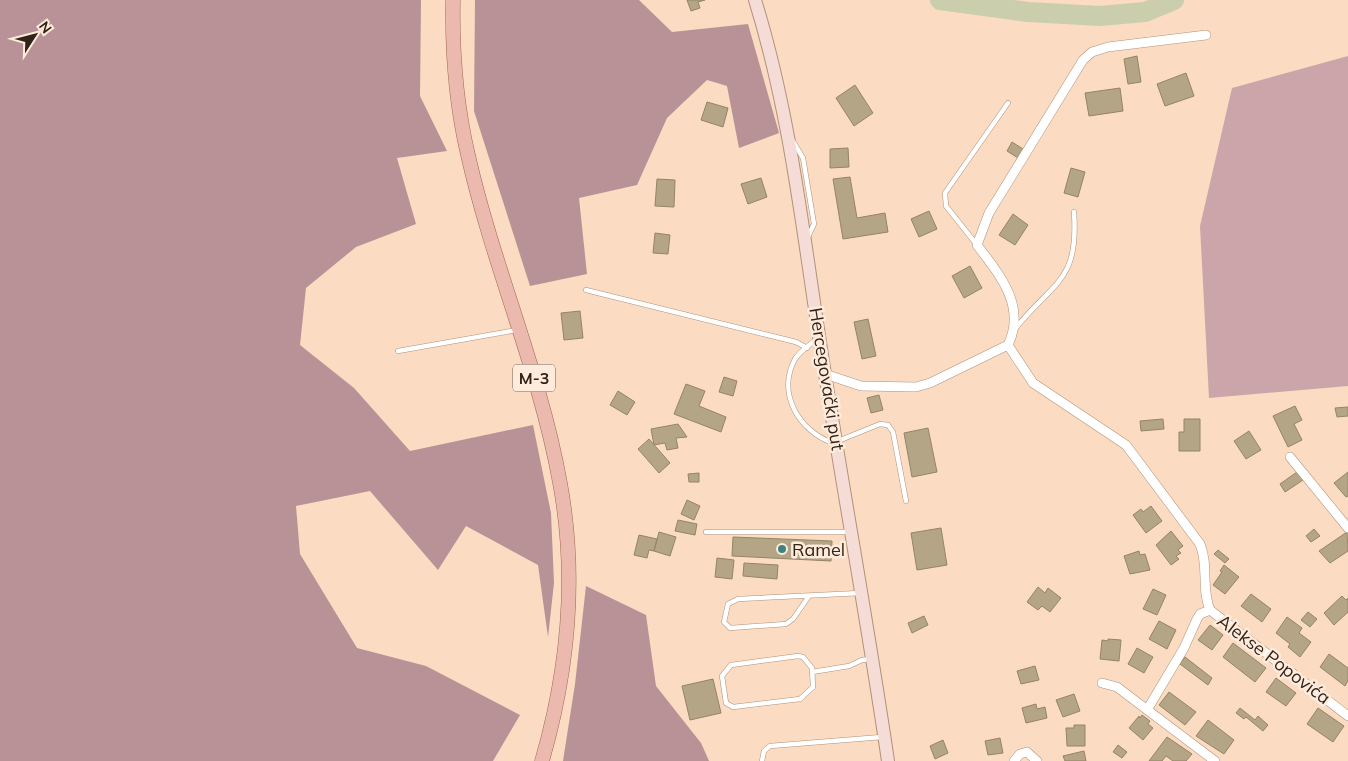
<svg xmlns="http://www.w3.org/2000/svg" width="1348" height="761" font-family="Mulish,sans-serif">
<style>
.green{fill:#cca5aa}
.forest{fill:#b89297}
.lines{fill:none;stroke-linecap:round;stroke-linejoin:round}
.river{stroke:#cbceac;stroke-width:20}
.building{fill:#b3a586;stroke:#948564}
.lane-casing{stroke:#b0927a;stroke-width:5.5}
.street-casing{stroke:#b0927a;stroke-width:10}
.secondary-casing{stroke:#b0927a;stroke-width:14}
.primary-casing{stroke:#a06756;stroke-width:15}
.lane{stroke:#fff;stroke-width:4.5}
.street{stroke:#fff;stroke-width:9}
.secondary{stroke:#f5dcd6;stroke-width:12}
.primary{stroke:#ebb9ad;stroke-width:14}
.poi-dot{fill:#3d847e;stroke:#ffebdb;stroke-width:2}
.labels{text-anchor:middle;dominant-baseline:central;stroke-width:5;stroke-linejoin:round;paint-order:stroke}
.shield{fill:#ffebdb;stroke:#6e6054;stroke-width:1}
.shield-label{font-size:16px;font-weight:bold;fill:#30241a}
.street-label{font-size:18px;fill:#30241a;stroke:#ffebdb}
.poi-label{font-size:18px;fill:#30241a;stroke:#ffebdb;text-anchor:start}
</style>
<rect width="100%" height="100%" fill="#fbdbc1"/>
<path class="green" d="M1348,56V386L1209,398L1200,226L1232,88Z"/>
<path class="forest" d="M0,0H421L420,96L447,151L397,158L416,224L356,247L306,288L300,345L354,388L410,451L533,425L551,513L554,583L548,637L538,565L466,526L438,570L370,491L296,506L300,554L357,648L426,666L520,715L493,761H0Z
M475,0H639L672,32L748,24L779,133L739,148L727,86L707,80L667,118L637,185L579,198L587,274L530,286L474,111Z
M586,586L646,615L656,686L701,743L709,761H563L575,684Z"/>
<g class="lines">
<path class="river" d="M940,0L1028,12L1100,16L1145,12L1174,0"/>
</g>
<path class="building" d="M687,0H705L698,2L700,8L691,11Z
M1137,56L1141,82L1128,84L1124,59Z
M1186,73L1194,96L1165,106L1157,84Z
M855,85L873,113L854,126L836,98Z
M1120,88L1123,111L1089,116L1085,93Z
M707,102L728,108L723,127L701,120Z
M1012,142L1023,149L1018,158L1007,151Z
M848,148L849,167L830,168V149Z
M1071,168L1085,172L1078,197L1064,193Z
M850,177L857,218L885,213L888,232L843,239L833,179Z
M761,178L767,197L748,204L741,184Z
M657,179L675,180L674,207L655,206Z
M929,211L937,229L919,237L911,219Z
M1013,214L1028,225L1015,245L999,235Z
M655,233L670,235L668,254L653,253Z
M970,266L982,288L964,298L952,276Z
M580,311L583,338L564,340L561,313Z
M868,319L876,356L862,359L854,322Z
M724,377L737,381L733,396L719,392Z
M686,384L705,391L699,406L726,417L721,432L674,414Z
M618,391L635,402L627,415L610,405Z
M879,395L883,410L871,413L867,398Z
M1295,406L1302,420L1294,424L1302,440L1288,447L1273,416Z
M1348,407V416L1337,417L1335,408Z
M1163,419L1164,429L1141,431L1140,421Z
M1184,419H1200V451H1179V432H1184Z
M678,424L687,437L676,438L678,448L667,450L665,443L654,445L651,429Z
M928,428L937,472L912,477L904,433Z
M1249,431L1261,450L1246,459L1234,441Z
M649,439L670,463L659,473L638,449Z
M1297,472L1303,480L1285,492L1280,484Z
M1348,472V496L1346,497L1334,483Z
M699,473V482H689L688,474Z
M687,500L700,506L694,520L681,514Z
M1151,506L1162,521L1146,533L1133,515L1141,509L1143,512Z
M678,520L697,524L695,535L675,531Z
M941,528L947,565L917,570L911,533Z
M1314,529L1320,536L1311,542L1306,536Z
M1171,531L1183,546L1178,550L1181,553L1176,556L1179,559L1171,565L1156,545Z
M659,532L676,537L670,556L654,551Z
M1347,532L1348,551L1330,563L1319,551Z
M639,535L657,539L654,551L649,550L647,558L634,555Z
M733,537L832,541L831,561L732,556Z
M1218,550L1229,559L1225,563L1214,554Z
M1139,551L1140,555L1145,554L1150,570L1130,574L1124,556Z
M717,558L734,560L732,579L715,577Z
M744,563L778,565L777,579L743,576Z
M1224,565L1239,577L1225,594L1213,585L1222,572L1220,571Z
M1038,587L1045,593L1048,588L1061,598L1050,612L1042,606L1038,610L1027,602Z
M1153,589L1166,595L1157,615L1143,609Z
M1251,594L1271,609L1262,622L1241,606Z
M1342,596L1346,600L1348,598V612L1334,625L1324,613Z
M1308,612L1317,619L1310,627L1301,620Z
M924,616L928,625L912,633L908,623Z
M1287,617L1302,628L1299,633L1311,642L1300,657L1288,647L1290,644L1276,633Z
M1159,621L1176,630L1167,649L1149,639Z
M1210,625L1223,635L1212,650L1198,640Z
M1108,639L1121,640L1119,661L1100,659L1102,640L1108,641Z
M1233,643L1266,668L1255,682L1223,657Z
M1137,648L1153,657L1144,673L1128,664Z
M1329,654L1348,668V681L1345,686L1320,667Z
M1185,657L1212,678L1208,685L1180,664Z
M1035,666L1039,680L1021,684L1017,671Z
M1276,678L1296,693L1286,706L1266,692Z
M713,679L721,713L690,720L682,686Z
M1169,692L1196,712L1185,725L1159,705Z
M1074,694L1080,711L1063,717L1056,700Z
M1036,704L1037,709L1045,707L1047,718L1026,723L1022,708Z
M1240,708L1255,720L1258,716L1268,725L1263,731L1246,717L1244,719L1236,713Z
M1318,708L1344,726L1333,742L1307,724Z
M1142,715L1150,721L1148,724L1153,728L1143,740L1129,728L1139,716L1140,718Z
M1208,720L1234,740L1224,754L1196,736Z
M1074,725H1085V746H1067L1066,728H1074Z
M1167,737L1192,754L1186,761H1173L1166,756L1162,761H1149Z
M1000,738L1003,753L988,755L985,741Z
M943,740L948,753L935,759L930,746Z
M1118,745L1127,752L1122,758L1113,752Z
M1084,751L1086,761H1065L1063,756Z"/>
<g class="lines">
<g class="lane-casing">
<path id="lane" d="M791,138L803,158L814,224L807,239
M977,245L946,206L945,193L1008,103
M586,290L796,342L807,348
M1015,329C1053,281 1079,283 1074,212
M818,338C811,344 800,351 795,359C776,394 800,432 833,443L880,424L888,425L893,432L906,501
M398,351L517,330
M706,532H851
M809,596L793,619L786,624L730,628L724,622L728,604L738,599L861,593
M798,656L803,657L812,668L813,687L800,699L733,707L726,703L722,676L731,665Z
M812,672L849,666L862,660L872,659
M762,761L764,751L770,746L882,737"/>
</g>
<g class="street-casing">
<path id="street" d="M1008,345L1033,383L1126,445L1200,544C1209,566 1201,588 1210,610L1348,716
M825,374L861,386L916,387L930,383L1008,345C1027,306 999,274 977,245L989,213L1083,60L1092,52L1108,47L1206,35
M1290,457L1348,528
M1102,683L1117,687L1215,761
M1147,710L1184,648L1197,619L1200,614L1210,610
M1014,761L1020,754L1027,752L1037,761"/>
</g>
<g class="secondary-casing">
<path id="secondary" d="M755,0C791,116 803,235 822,355C843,490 868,625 888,761"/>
</g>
<g class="primary-casing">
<path id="primary" d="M453,0C452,52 456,104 468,155C493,266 540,371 560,483C577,575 568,671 542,761"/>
</g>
<use href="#lane" class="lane"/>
<use href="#street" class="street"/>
<use href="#secondary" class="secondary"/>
<use href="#primary" class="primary"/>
</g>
<circle class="poi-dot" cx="782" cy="549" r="5"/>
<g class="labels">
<rect class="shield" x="513" y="364.5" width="42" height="27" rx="4"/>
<g class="shield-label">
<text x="534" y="378">M-3</text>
</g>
<g class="street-label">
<text transform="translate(827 379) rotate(81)">Hercegovački put</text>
<text transform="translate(1274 659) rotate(37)">Alekse Popovića</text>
</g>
<g class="poi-label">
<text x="792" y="549">Ramel</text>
</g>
</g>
<g transform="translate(35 35) rotate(54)" stroke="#ffebdb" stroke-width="4" paint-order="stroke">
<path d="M0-4L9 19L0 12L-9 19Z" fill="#30241a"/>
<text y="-8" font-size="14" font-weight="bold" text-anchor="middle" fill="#30241a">N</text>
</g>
</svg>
